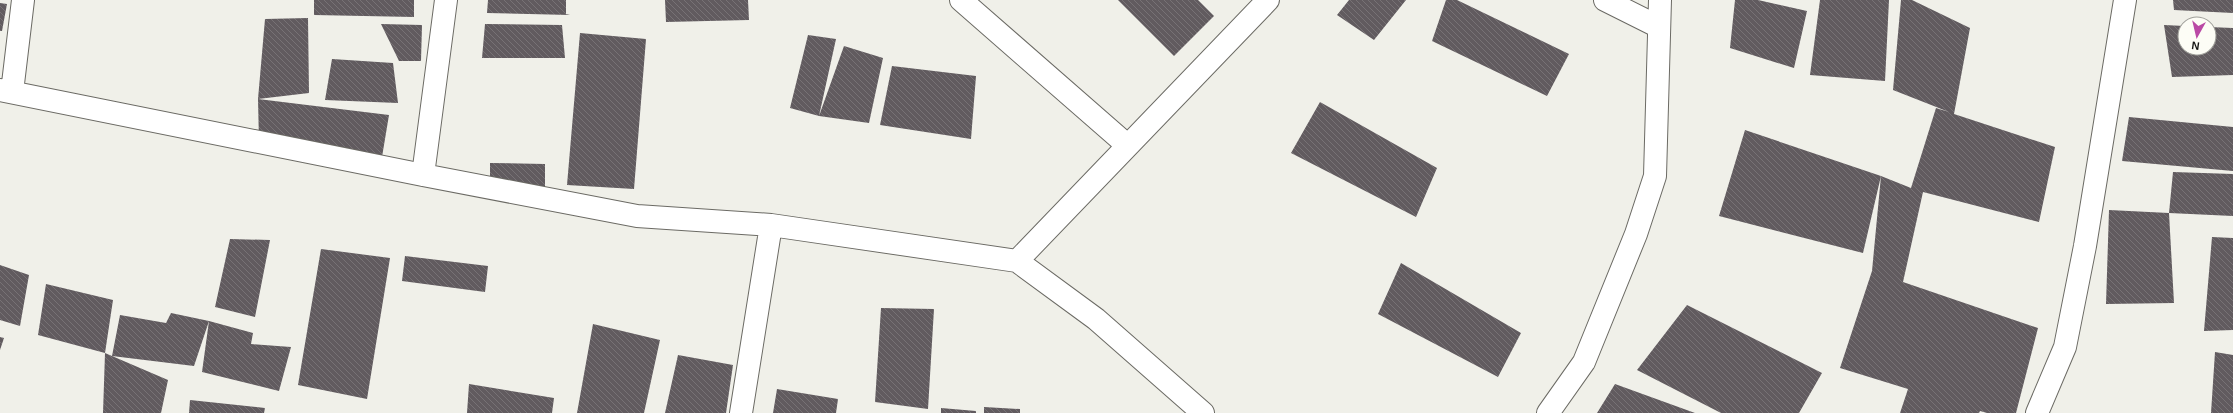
<svg xmlns="http://www.w3.org/2000/svg" width="2233" height="413" font-family="Helvetica,sans-serif">
<style>
.building{fill:url(#building-back-hatch)}
.lines{fill:none;stroke-linecap:round;stroke-linejoin:round}
.street-casing{stroke:#6b6a64;stroke-width:24}
.street{stroke:#fff;stroke-width:22}
</style>
<defs>
<pattern id="building-back-hatch" width="6" height="6" patternUnits="userSpaceOnUse"><rect width="6" height="6" fill="#615b5f"/><path d="M-1 5l2 2M0 0l6 6M5-1l2 2" fill="none" stroke="#777275"/></pattern>
</defs>
<rect width="100%" height="100%" fill="#f0f0e9"/>
<path class="building" d="M314,0H414V17L314,15Z
M488,0H566V14L570,15L487,13Z
M665,0H748L749,20L666,22Z
M1118,0H1198L1214,16L1174,56Z
M1349,0H1406L1374,40L1337,15Z
M1446,0H1457L1569,54L1547,96L1432,41Z
M1735,0H1758L1807,11L1794,68L1730,48Z
M1820,0H1889L1885,81L1810,75Z
M1901,0H1912L1970,28L1954,114L2055,147L2039,222L1923,192L1903,282L2038,328L2016,413H1987L1980,411L1979,413H1900L1908,389L1840,368L1872,271L1881,176L1863,253L1719,216L1745,130L1881,176L1911,188L1936,108L1949,112L1893,90Z
M2173,0H2233V13L2174,10Z
M0,3L7,4L2,31H0Z
M308,18L309,93L258,99L389,115L382,157L259,142L258,99L265,19Z
M381,24L422,25L421,61H399Z
M485,24L562,25L565,58H482Z
M2164,25L2185,26V48H2209V27L2233,28V75L2172,77Z
M580,33L646,39L634,189L567,185Z
M808,35L836,39L819,116L790,108Z
M844,46L883,58L869,123L819,116Z
M332,59L393,63L398,103L325,100Z
M892,66L976,76L971,139L880,125Z
M1320,102L1437,168L1416,217L1291,153Z
M2129,117L2233,127V171L2122,161Z
M490,163L545,164V189L490,187Z
M2173,172L2233,174V216L2169,213Z
M2109,210L2169,213L2174,303L2106,304Z
M2212,237L2233,238V330L2204,331Z
M230,239L270,240L255,317L215,307Z
M321,249L390,258L367,399L298,385Z
M405,256L488,266L485,292L402,281Z
M1401,263L1521,333L1498,377L1378,314Z
M0,265L29,275L20,326L0,320Z
M46,284L113,300L105,353L38,335Z
M1687,305L1822,373L1799,413H1721L1637,370Z
M881,308L934,309L928,409L875,402Z
M171,313L209,321L253,333L251,344L291,347L279,391L202,372L209,321L194,366L112,356L168,380L161,413H103L105,353L112,356L120,315L166,323Z
M593,324L660,340L644,413H577Z
M0,337L4,338L0,350Z
M2215,352L2233,355V413H2211Z
M678,355L733,365L726,413H665Z
M469,384L554,398L552,413H467Z
M1615,384L1695,413H1597Z
M777,389L838,399L836,413H773Z
M190,400L265,408L264,413H189Z
M984,407L1020,409V413H984Z
M941,408L976,411V413H941Z"/>
<g class="lines">
<g class="street-casing">
<path id="street" d="M961,0L1127,145
M1605,0L1659,27
M0,90L423,175L637,216L771,225L1017,261
M12,92L23,0
M423,175L446,0
M741,413L771,225
M1203,413L1096,319L1017,261L1268,0
M1548,413L1584,362L1636,234L1655,176L1660,0
M2037,413L2065,347L2085,246L2125,0"/>
</g>
<use href="#street" class="street"/>
</g>
<g transform="translate(2197 36) rotate(188)"><circle r="19" fill="#fdfdf6" stroke="#9f9f9a"/>
<path d="M0-3L7 15L0 10L-7 15Z" fill="#ba49a5"/>
<text y="-6" font-size="11" font-weight="bold" text-anchor="middle" fill="#121210">N</text>
</g>
</svg>
